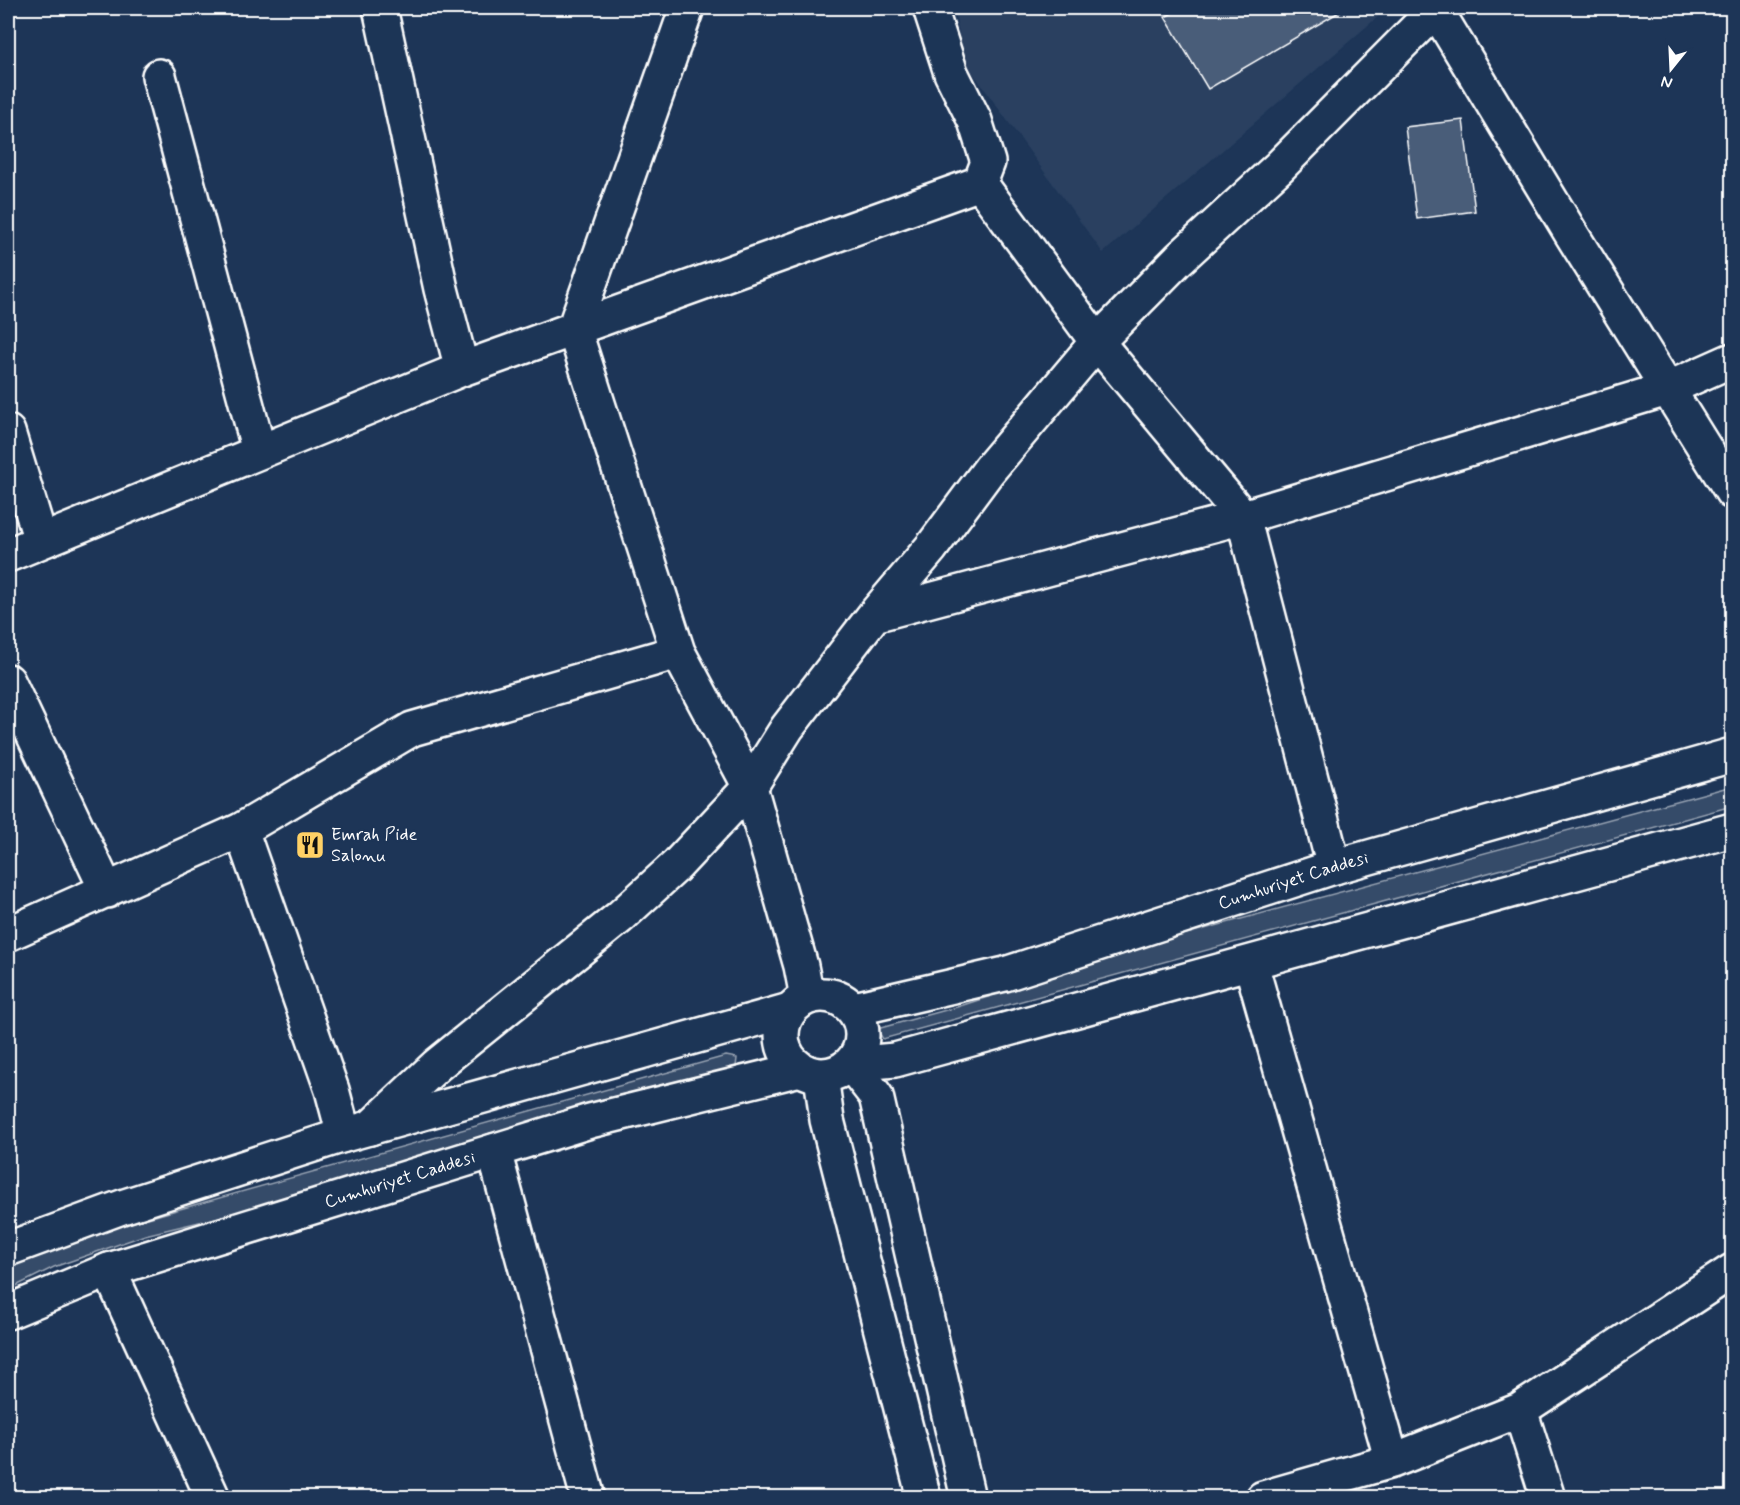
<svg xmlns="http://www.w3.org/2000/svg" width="1740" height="1505" font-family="Mynerve,sans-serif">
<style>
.built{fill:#2a4161}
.green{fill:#364b69;stroke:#9aa5b4;stroke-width:1.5}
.building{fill:#4a5d79;stroke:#fff;stroke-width:1.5}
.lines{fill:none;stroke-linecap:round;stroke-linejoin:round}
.minor-casing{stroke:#fff;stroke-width:38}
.major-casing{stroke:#fff;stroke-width:38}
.minor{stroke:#1d3557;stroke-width:33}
.major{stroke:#1d3557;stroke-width:33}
.labels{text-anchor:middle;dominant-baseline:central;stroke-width:4.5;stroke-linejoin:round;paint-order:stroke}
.poi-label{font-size:18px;fill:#fff;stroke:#1d3557;text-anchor:start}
.street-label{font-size:18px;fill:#fff;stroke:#1d3557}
</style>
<rect width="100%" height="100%" fill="#1d3557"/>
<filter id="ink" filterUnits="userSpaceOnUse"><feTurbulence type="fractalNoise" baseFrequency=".0167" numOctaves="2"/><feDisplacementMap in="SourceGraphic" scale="12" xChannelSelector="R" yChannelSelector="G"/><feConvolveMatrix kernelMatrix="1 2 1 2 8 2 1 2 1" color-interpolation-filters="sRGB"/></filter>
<g filter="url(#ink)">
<path class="built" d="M954,8H1388L1103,253L965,62Z"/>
<path class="green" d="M1732,786V806L883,1039L877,1029L957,1007L1160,941Z
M726,1056L737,1058L736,1067L600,1100L283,1202L145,1235L54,1267L8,1290V1268L91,1234Z"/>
<path class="building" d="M1181,8H1346L1208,89L1165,17Z
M1463,120L1475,211L1417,219L1405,127Z"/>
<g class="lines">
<g class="minor-casing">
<path id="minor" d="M380,8L441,289L462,369
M687,8L574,329L678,652L750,787L801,966L807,997
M930,8L951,73L975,121L988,162L980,183L1097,342L1243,517L1334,867
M1435,8L1572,235L1732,492
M159,76L259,451
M8,432L41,541
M8,555L462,369L980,183
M874,615L1243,517L1667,389L1732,360
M8,681L107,891
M241,830L332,1090L344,1135
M8,934L241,830L412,729L678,652
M1251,964L1392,1461
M851,1064L876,1096L968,1498
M821,1076L827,1120L924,1498
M370,1128L437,1065L620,917L677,865L750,787L787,728L874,615L931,548L989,470L1097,342L1179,259L1279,167L1437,8
M494,1151L588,1498
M109,1270L213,1498
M1520,1410L1548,1498
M1263,1498L1392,1461L1520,1410L1732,1271"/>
</g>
<g class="major-casing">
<g id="major">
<circle cx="822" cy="1035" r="40"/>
<path id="s1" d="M854,1009L1005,974L1334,867L1732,755"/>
<path d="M851,1064L895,1060L1732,830"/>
<path d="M8,1249L122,1207L344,1135L790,1010"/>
<path id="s2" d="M8,1312L109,1270L590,1121L800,1069"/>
</g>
</g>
<use href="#minor" class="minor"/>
<use href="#major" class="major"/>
</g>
</g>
<defs>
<g id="restaurant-square" transform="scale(1.5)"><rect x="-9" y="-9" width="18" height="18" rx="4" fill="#ffd166" stroke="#1d3557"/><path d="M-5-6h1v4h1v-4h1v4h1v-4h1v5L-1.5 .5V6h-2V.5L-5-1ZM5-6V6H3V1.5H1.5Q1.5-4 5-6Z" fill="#111"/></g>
</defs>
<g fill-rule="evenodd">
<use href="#restaurant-square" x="310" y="845"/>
</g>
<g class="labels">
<g class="poi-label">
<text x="331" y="835">Emrah Pide<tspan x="331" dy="21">Salonu</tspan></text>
</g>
<g class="street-label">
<text stroke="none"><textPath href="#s1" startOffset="458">Cumhuriyet Caddesi</textPath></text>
<text stroke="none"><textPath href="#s2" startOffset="414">Cumhuriyet Caddesi</textPath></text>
</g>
</g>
<rect width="1740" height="1505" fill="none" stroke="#1d3557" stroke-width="30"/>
<rect x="15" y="15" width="1710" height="1475" fill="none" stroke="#fff" stroke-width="2" filter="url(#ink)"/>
<g transform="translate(1671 69) rotate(198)" stroke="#1d3557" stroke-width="4.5" paint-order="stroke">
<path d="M0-4.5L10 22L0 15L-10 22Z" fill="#ffffff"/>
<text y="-9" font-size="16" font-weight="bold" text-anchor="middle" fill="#ffffff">N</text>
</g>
</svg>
